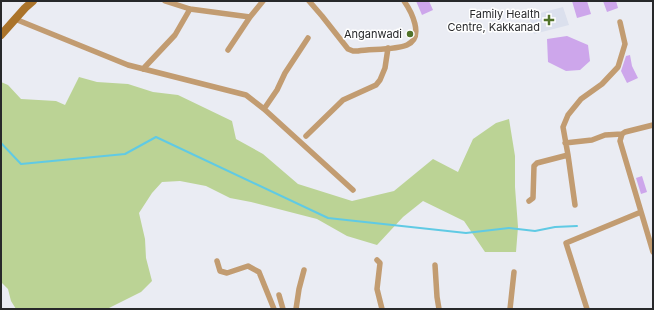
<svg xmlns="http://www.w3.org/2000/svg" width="654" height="310" font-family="Inter,sans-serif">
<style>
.built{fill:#dbe0ed}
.green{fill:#bbd395}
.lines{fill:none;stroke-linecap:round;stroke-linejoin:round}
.stream{stroke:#60cae4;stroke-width:2}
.building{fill:#cda6eb}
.street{stroke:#c29c71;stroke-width:5.5}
.secondary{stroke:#aa732a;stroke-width:8}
.poi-dot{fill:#51732b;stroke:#fff;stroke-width:1.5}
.labels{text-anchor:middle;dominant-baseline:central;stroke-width:3;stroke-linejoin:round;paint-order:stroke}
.poi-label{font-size:11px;fill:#27282a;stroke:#fff;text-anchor:end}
</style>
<rect width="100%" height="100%" fill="#eaecf3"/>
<path class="built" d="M563,7L569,25L534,34L529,16Z"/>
<path class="green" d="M79,77L97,82L128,84L153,92L178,95L232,121L236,139L263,154L298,184L352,201L394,191L433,159L458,172L473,139L496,123L509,119L515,156V187L518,227L516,252H485L464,221L423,201L403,217L377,245L347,236L317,219L251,202L230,198L206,186L180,181L162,182L152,193L139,213L145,239L146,258L152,281L141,292L107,309H16L11,301L8,289L1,282V82L8,85L21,99L56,101L65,105Z"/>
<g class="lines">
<path class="stream" d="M1,143L21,164L125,154L156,137L328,218L466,233L509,228L535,231L555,227L577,226"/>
</g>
<path class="building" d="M416,1H429L433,10L422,15Z
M572,1H587L591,14L577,18Z
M603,1H616L618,8L607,12Z
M567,36L588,45L590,61L580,70L566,71L548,62L547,39Z
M630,55L632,66L638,78L627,83L621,71L626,56Z
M642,176L647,192L641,194L636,178Z"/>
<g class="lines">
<path class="street" d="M165,1L190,9L250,17
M309,1L322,16L348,49L353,51H358C371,49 396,50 407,45C425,37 411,11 404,1
M15,19L128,65L246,95L264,109L353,190
M228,50L250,17L263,1
M143,69L175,35L190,9
M264,109L277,90L285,73L308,38
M653,125L625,132L622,134L620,141L653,252
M306,136L343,100L376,85L380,80L385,68L388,48
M565,143L592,140L605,135L622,134
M568,155L563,127L568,115L581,99L602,84L618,67L625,44L620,22
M529,201L533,198L534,166L537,163L568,155L575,205
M377,260L380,263L377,289L382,309
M217,261L220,271L227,273L248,266L259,272L274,309
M435,265L437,297L439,309
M279,295L283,309
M296,309L299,289L304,270
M510,309L514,272
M587,309L566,243L641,212"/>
<path class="secondary" d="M1,35L25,8L33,1"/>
</g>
<g class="poi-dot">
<path d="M547 14h4v4h4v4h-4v4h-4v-4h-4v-4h4z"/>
<circle cx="410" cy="34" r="4"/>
</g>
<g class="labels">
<g class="poi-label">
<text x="540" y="14">Family Health<tspan x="540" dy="13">Centre, Kakkanad</tspan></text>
<text x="402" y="34">Anganwadi</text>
</g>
</g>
<rect width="654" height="310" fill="none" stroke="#27282a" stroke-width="4"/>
</svg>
